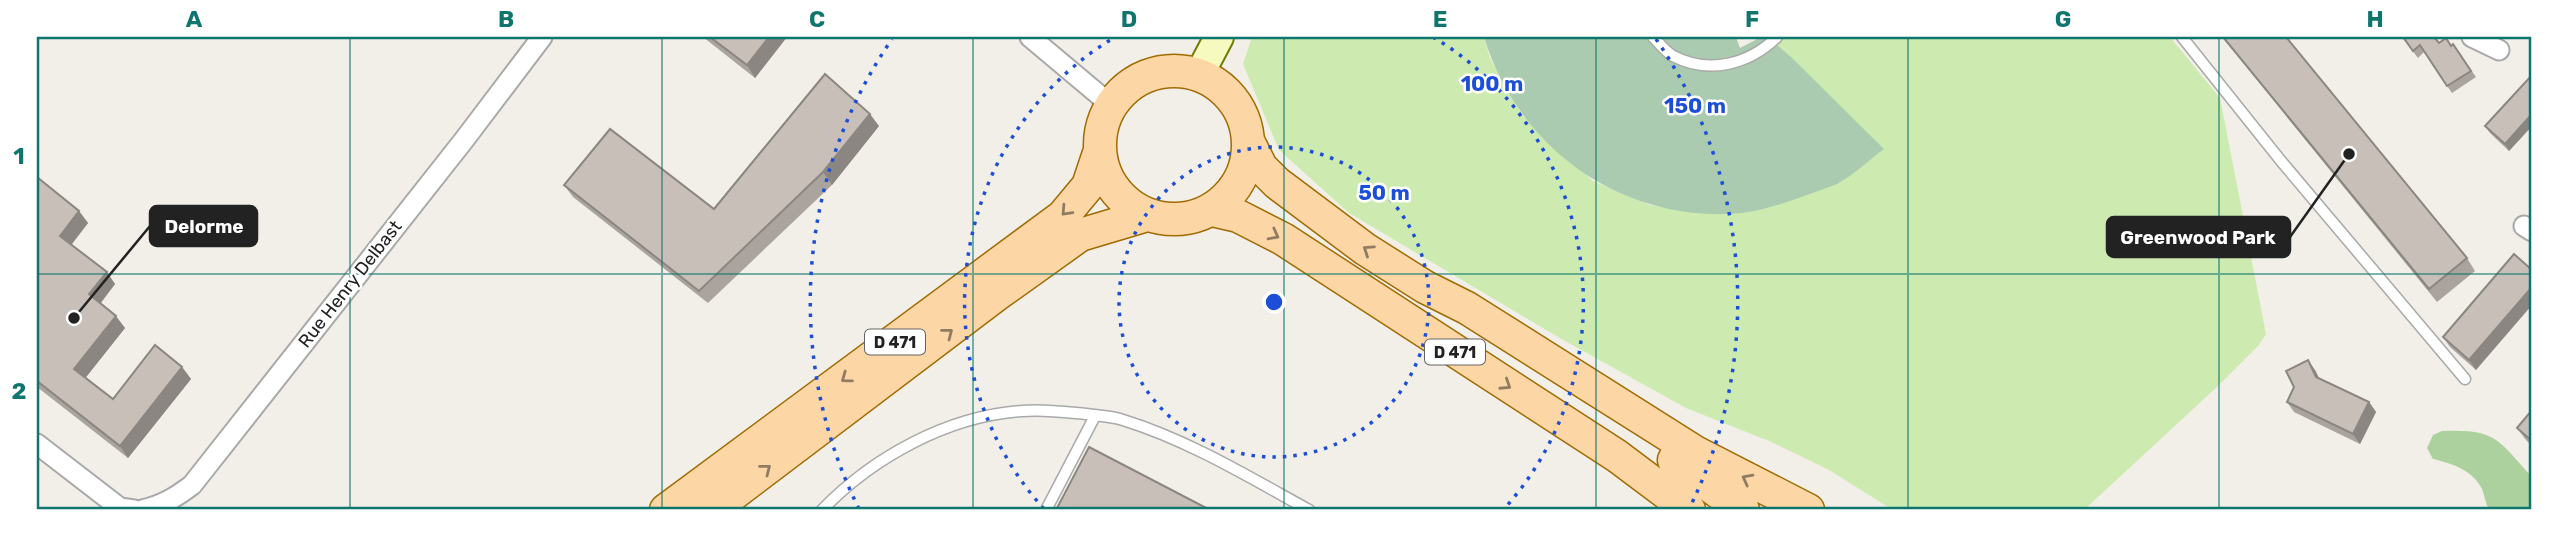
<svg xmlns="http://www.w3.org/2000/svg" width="2569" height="547" font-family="Rubik,sans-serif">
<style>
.grass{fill:#cdebb0}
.forest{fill:#add19e}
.cemetery{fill:#aacbaf}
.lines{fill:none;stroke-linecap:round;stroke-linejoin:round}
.lane-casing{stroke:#a9a9a9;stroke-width:13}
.street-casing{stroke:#a9a9a9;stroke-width:23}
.secondary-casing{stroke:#707d05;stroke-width:32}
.primary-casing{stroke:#a06b00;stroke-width:35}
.lane{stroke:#fff;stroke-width:10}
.street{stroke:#fff;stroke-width:19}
.secondary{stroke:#f7fabf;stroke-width:28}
.primary{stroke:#fcd6a4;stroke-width:32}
.wall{fill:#aba49e}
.shaded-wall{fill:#8b8681}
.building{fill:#c7bfb8;stroke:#8b8681;stroke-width:2}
.oneway{stroke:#8f7c63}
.grid{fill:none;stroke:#0f766e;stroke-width:2;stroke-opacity:0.55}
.ring{fill:none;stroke:#1d4ed8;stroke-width:3.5;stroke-dasharray:3.5 7}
.labels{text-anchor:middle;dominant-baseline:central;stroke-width:5;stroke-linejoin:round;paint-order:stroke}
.shield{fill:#fff;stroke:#646464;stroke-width:2}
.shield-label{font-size:16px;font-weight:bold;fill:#222}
.street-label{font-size:18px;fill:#222;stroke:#fff}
.centre{fill:#1d4ed8;stroke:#fff;stroke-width:3.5}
.ring-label{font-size:21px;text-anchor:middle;font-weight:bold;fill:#1d4ed8;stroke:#fff;stroke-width:5;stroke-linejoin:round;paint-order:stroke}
.leader{fill:none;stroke:#222;stroke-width:2.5}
.callout-dot{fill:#222;stroke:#fff;stroke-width:2.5}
.callout{fill:#222;stroke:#222;stroke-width:2.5}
.callout-label{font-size:19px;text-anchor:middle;font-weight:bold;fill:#fff}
.neatline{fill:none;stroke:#0f766e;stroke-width:2.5}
.grid-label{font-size:23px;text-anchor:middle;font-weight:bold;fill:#0f766e}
</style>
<rect width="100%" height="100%" fill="#f2efe9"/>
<path class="grass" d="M1252,37H1484L1490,58L1522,115L1593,181L1650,205L1688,211L1730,214L1791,57L1768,37H2170L2220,98L2266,334L2259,345L2218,386L2084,510H1893L1829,470L1769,441L1686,408L1558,337L1349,213L1279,150L1243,64Z"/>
<path class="forest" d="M2442,431C2497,429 2497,439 2532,477V510H2490C2485,504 2485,496 2482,489C2473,470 2451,463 2433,459L2427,448L2433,435Z"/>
<path class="cemetery" d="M1484,37H1736L1740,48L1761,37H1768L1791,57L1884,149C1869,160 1854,175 1837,184C1828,188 1817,191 1807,195C1783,204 1755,213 1729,214C1615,218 1517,145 1484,37Z"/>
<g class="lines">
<g class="lane-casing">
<path id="lane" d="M1653,37C1659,43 1666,52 1673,56C1710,75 1749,64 1777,37
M2182,37L2281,161L2465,379
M822,510C873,457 948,416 1022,411C1043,409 1065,412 1086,414C1098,416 1111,416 1123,420C1188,440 1249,477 1309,510
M1046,510L1095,416"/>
</g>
<g class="street-casing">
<path id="street" d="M1030,37L1111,105
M2472,37L2499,50
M2524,226L2532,231
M37,444L120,508L134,510
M142,510C162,506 176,497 192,485L464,140L542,37"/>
</g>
<g class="secondary-casing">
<path id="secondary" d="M1199,75L1219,37"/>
</g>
<g class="primary-casing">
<path id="primary" d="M1100 145a74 74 0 1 1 148 0a74 74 0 1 1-148 0Z
M1249,143L1261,167L1277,183L1365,249L1425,287L1467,308L1695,452L1808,510
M1212,210L1238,216L1283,239L1617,456L1689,510
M1674,460L1743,510
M666,510L1063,216L1088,186L1099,153
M712,510L996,295L1080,235L1147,215"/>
</g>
<use href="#lane" class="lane"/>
<use href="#street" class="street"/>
<use href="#secondary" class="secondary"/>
<use href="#primary" class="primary"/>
</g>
<path class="wall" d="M703,37H787L755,78Z
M2222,37H2286L2467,258L2475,271L2437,302Z
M2402,37L2451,46L2453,44L2476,77L2452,93L2424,52L2418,58Z
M2532,75V126L2509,151L2490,133L2485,126Z
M879,126L832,185L708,303L573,197L564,185L714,209Z
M37,177L79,211L88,223L71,244L115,284L101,303L125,328L86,377L113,399L182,367L191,379L128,458L37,387Z
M2514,254L2476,370L2450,347L2443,337Z
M2315,370L2319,378L2369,402L2376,412L2360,444L2294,412L2287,402Z
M2532,410V446L2526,440L2517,428Z"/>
<path class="shaded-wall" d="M769,37H787L755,78L747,65Z
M870,114L879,126L832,185L823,172Z
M2532,114V126L2509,151L2505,144Z
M79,211L88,223L69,248L60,236Z
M107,272L115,284L98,306L89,294Z
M2532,287V305L2476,370L2469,360Z
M116,316L125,328L83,381L74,369Z
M2308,360L2315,370L2323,387L2316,377Z
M182,367L191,379L128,458L120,446Z
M2369,402L2376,412L2360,444L2353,434Z"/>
<path class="building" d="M710,37H769L747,65Z
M2223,37H2286L2467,258L2429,289Z
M2403,37H2434L2439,43L2446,38L2451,46L2453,44L2471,71L2447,86L2420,45L2413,51Z
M825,74L870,114L823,172L699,291L564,185L610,129L714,209Z
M2532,75V114L2505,144L2485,126Z
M37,177L79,211L60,236L107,272L89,294L116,316L74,369L113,399L155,345L182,367L120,446L37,381Z
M2514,254L2532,270V287L2469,360L2443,337Z
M2308,360L2316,377L2369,402L2353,434L2287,402L2294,387L2286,371Z
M2532,410V441L2517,428Z
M1089,447L1210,510H1056Z"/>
<defs><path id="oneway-chevron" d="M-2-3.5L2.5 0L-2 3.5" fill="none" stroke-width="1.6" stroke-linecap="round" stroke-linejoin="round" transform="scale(1.75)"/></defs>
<g class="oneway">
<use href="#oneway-chevron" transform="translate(1066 211) rotate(133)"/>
<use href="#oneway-chevron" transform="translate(1274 235) rotate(28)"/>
<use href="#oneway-chevron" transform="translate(1368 250) rotate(-146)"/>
<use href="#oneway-chevron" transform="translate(948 333) rotate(-38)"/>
<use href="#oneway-chevron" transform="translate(846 378) rotate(144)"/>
<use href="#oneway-chevron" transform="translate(1506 385) rotate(33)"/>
<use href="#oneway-chevron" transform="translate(766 469) rotate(-38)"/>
<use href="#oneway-chevron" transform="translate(1747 479) rotate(-152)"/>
</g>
<path class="grid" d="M350,37V510M662,37V510M973,37V510M1284,37V510M1596,37V510M1908,37V510M2219,37V510M37,274H2532"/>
<g class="ring">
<circle cx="1274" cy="302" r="155"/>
<path d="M1044 509A309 309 0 0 1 1115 37M1433 37A309 309 0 0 1 1504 509"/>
<path d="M859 509A464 464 0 0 1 892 39M1656 39A464 464 0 0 1 1689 509"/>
</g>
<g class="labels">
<g class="shield">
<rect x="865" y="329.5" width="60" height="25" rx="5"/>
<rect x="1425" y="339.5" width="60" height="25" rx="5"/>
</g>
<g class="shield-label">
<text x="895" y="342">D 471</text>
<text x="1455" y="352">D 471</text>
</g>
<g class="street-label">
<text transform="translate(350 284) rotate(-52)">Rue Henry Delbast</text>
</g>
</g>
<circle cx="1274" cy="302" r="10" class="centre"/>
<g class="ring-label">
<text x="1492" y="91">100 m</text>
<text x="1695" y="113">150 m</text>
<text x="1384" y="200">50 m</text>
</g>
<path class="leader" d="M74 318L150 226M2349 154L2290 237"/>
<g class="callout-dot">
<circle cx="74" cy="318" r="7"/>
<circle cx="2349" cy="154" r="7"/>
</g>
<g class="callout">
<rect x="150" y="206" width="107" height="40" rx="7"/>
<rect x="2107" y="217" width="183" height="40" rx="7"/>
</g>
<g class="callout-label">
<text x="204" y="233">Delorme</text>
<text x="2198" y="244">Greenwood Park</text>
</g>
<rect width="2569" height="547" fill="none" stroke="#ffffff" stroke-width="77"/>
<rect x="38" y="38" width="2492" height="470" class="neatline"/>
<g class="grid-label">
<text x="194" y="27">A</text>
<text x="506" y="27">B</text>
<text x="817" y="27">C</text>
<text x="1129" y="27">D</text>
<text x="1440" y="27">E</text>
<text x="1752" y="27">F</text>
<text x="2063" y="27">G</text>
<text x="2375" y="27">H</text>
<text x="19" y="164">1</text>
<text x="19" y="399">2</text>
</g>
</svg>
